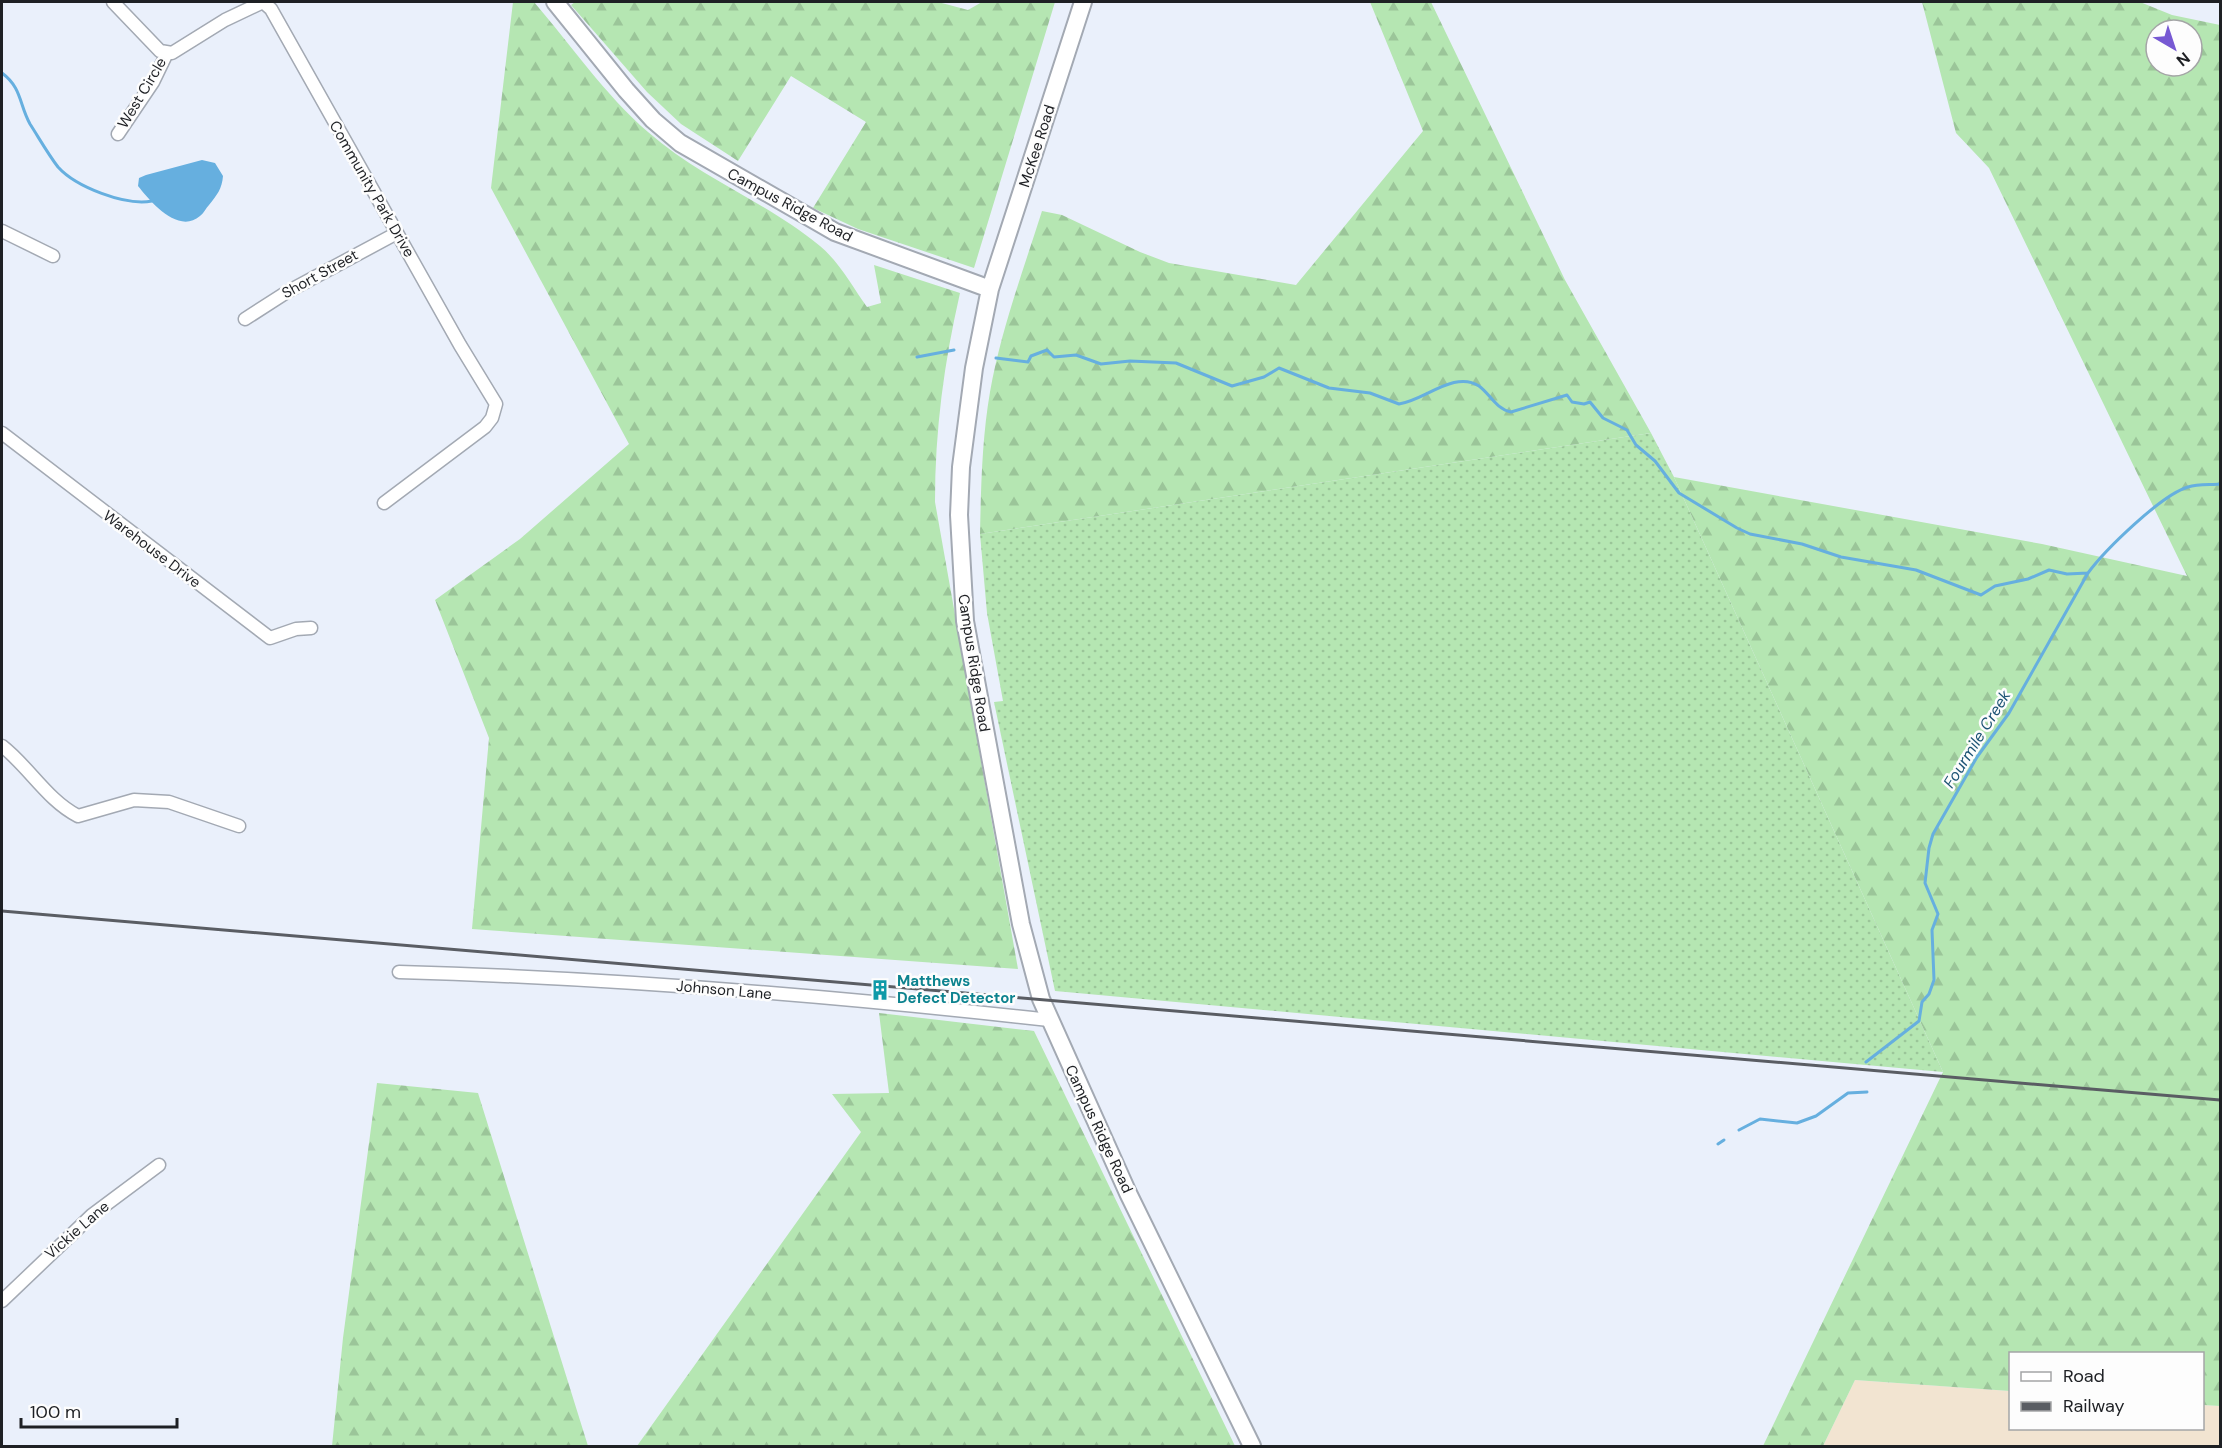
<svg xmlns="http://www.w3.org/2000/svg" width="2222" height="1448" font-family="'DM Sans',sans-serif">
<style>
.education{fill:#f2e4d1}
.grass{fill:url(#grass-dots)}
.forest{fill:url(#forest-firs);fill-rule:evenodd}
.water{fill:#66afdf}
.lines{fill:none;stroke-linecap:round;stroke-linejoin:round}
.stream{stroke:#66afdf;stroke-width:3}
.street-casing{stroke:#a3a9b3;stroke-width:15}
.secondary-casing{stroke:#a3a9b3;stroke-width:20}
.street{stroke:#fff;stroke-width:12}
.secondary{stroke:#fff;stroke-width:16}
.rail{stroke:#5a5d63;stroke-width:3}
.labels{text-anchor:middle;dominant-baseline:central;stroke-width:5;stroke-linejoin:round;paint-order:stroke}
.street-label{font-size:15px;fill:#1e2024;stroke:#fdfdfd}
.culture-label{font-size:15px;font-weight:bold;fill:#0d838f;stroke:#fdfdfd;text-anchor:start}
.water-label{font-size:16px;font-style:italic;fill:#1e5475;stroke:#fdfdfd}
</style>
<defs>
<pattern id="grass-dots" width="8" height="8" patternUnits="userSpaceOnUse" patternTransform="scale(1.5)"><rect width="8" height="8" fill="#b5e6b2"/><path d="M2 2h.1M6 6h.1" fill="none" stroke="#9bc599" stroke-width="1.8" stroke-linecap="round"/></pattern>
<pattern id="forest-firs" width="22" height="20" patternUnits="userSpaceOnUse" patternTransform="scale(1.5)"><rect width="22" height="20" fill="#b5e6b2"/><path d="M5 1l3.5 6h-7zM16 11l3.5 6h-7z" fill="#9bc599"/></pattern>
</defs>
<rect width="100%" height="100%" fill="#eaf0fb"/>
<path class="education" d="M1855,1380L2010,1391V1428H2202L2203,1405L2220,1406V1446H1823Z"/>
<path class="grass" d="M1651,433L1674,477L1943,1072L1055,991L994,702L1003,701L987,613L980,534Z"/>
<path class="forest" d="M513,2H534C571,45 605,95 648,132C700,178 767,202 820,246C840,263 852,286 867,307L881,303L874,265L960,293C944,363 935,430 935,502L1018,969L472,929L489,738L435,600L520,539L629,444L491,188Z
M575,2H938L968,10L982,2H1055L974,268L858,229L813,208L866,122L791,76L738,161L681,124L647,92L571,5Z
M1370,2H1431L1565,280L1651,433L980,534C981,486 982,438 990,392C1001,330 1023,271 1042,211L1062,215L1140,252L1169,263L1296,285L1423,131Z
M1922,2H2140L2172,15L2220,25V1406L2203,1405L2202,1354H2010V1391L1855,1380L1823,1446H1763L1943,1072L1674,477L2042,544L2187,576L1989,168L1956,133ZM2156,30H2192V66H2156Z
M879,1013L1034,1031L1235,1446H637L861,1132L832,1094L889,1093Z
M377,1083L478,1093L588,1446H332L343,1338Z"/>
<path class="water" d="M202,160L215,163L223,176C222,189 217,195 209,205C206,208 204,213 200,216C178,235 150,201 138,186L139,178L146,175Z"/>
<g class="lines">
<path class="stream" d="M2,73C22,88 19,104 30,124C39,138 48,154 58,167C76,187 125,206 152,201
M917,357L954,350
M996,358L1028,362L1031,356L1047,350L1054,357L1076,355L1101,364L1130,361L1176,363L1232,386L1264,377L1279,368L1329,388L1370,393L1399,404C1424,401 1454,370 1479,386C1490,394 1496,409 1511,412L1567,395L1572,402L1584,404L1590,402L1603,418L1627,430L1636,445L1655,461L1679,493L1737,528L1750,534L1802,544L1841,557L1916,570L1981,595L1995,586L2028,579L2049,570L2067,574L2088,573
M1866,1062L1919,1021L1922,1002L1929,994L1934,980L1932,930L1938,914L1925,883L1929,848L1933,834L1977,757L2009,713L2088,573C2105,550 2161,495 2188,487C2198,484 2210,485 2220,484
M1739,1130L1760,1119L1797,1123L1816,1116L1848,1093L1867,1092
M1718,1144L1724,1140"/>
<g class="street-casing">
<path id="street" d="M113,2L160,51L172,53L225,20L263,2
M263,2L271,9L460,345L496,404L492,418L485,427L384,503
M118,134L153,82L167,53
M2,231L53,256
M245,319L287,292L397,233
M2,433L270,638L296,629L311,628
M2,746C29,767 47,800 78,816L134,800L169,802L239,826
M399,972C616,978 833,996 1049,1020
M2,1301L92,1215L159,1165"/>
</g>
<g class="secondary-casing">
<path id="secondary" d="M555,2L626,90L653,120L680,143L835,232L990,289
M1083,2L990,289L974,368L961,467L959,515L965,621L1021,924L1041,999L1128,1193L1252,1446"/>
</g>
<use href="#street" class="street"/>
<use href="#secondary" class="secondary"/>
<path class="rail" d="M2,911L2220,1100"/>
</g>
<defs>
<g id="building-bare" transform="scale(1.62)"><path d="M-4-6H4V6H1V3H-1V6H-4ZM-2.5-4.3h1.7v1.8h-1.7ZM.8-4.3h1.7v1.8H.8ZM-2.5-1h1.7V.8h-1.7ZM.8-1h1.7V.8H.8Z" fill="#0f9aa8" stroke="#fdfdfd" stroke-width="2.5" paint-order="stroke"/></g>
</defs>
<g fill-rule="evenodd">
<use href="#building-bare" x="880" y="990"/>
</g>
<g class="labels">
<g class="street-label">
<text transform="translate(142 93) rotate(-59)">West Circle</text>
<text transform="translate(1037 146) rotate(-72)">McKee Road</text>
<text transform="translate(372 189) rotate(60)">Community Park Drive</text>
<text transform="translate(790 205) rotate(28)">Campus Ridge Road</text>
<text transform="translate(320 274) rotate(-29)">Short Street</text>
<text transform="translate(152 549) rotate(37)">Warehouse Drive</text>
<text transform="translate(974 663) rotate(81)">Campus Ridge Road</text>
<text transform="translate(724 990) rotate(5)">Johnson Lane</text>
<text transform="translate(1099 1129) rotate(65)">Campus Ridge Road</text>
<text transform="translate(77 1230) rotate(-41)">Vickie Lane</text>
</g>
<g class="culture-label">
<text x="897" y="981">Matthews<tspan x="897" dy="17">Defect Detector</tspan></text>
</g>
<g class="water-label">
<text transform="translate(1977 739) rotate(-58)">Fourmile Creek</text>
</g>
</g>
<rect width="2222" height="1448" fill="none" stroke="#1e2024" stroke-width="6"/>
<rect x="2009" y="1352" width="195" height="78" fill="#fdfdfd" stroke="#a4a5a6" stroke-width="1.5"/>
<rect x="2021" y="1372" width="30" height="9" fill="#ffffff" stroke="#a4a5a6" stroke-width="1.5"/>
<text x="2063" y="1382" font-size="18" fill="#1e2024">Road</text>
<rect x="2021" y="1402" width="30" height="9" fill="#5a5d63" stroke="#a4a5a6" stroke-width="1.5"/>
<text x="2063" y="1412" font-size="18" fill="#1e2024">Railway</text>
<g transform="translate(2174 48) rotate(141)"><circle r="28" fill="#fdfdfd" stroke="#a4a5a6" stroke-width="1.5"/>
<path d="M0-4.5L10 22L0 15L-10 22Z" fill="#7759d3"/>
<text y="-9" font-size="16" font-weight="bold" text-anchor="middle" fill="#1e2024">N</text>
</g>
<path d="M21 1418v9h156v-9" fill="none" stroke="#1e2024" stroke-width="3"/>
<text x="30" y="1418" font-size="18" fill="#1e2024" stroke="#fdfdfd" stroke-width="4.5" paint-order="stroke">100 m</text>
</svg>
